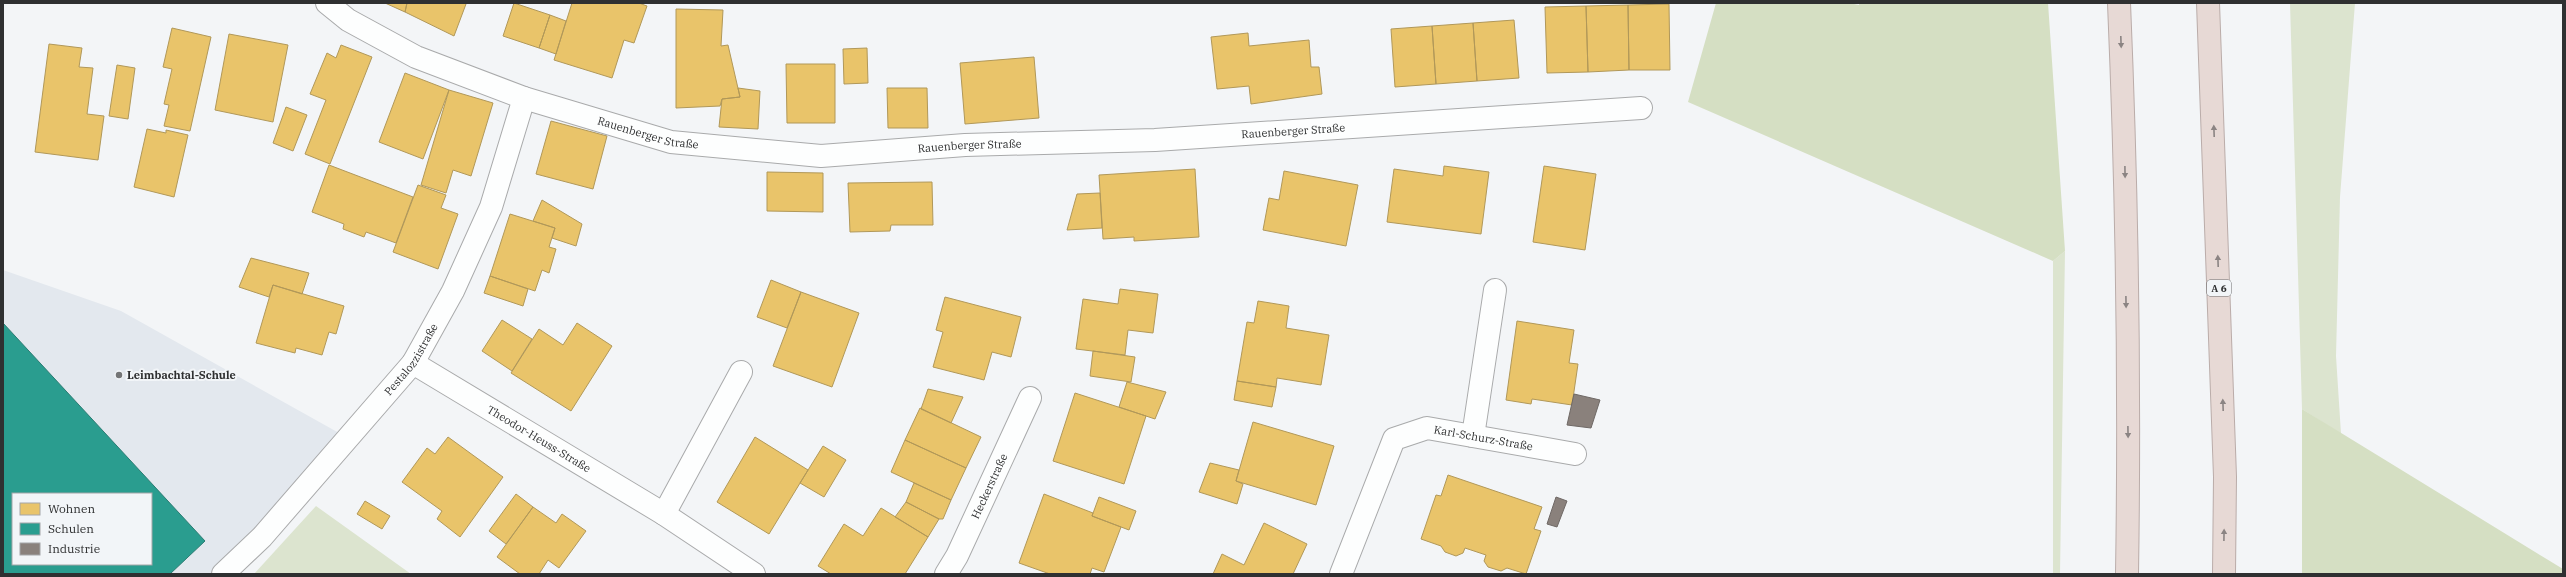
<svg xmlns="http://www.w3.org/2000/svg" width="2566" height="577" font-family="'IBM Plex Serif',serif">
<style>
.built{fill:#e3e8ee;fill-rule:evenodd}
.green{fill:#dce4cf}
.forest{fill:#d5dfc3}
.homes{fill:#e9c46a;stroke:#b19859}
.schools{fill:#2a9d8f;stroke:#2c7c73;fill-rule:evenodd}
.industry{fill:#8a817c;stroke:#6f6966}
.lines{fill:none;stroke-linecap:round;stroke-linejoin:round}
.service-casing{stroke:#a9aaab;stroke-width:24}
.minor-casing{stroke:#a9aaab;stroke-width:24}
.motorway-casing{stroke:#baaca9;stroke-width:24}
.service{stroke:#fdfefe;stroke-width:22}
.minor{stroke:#fdfefe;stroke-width:22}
.motorway{stroke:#e7d9d5;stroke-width:22}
.oneway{fill:#8b8483}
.poi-dot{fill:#747576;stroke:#f2f5f8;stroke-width:1.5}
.labels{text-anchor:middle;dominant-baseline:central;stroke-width:4;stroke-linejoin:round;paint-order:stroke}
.shield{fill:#f2f5f8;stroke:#6a6b6d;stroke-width:1}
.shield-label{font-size:10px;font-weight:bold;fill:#2f3031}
.street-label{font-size:11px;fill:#2f3031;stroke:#f2f5f8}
.poi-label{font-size:11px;font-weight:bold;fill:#2f3031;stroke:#f2f5f8;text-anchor:start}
</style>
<rect width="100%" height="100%" fill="#f3f5f7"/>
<path class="built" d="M3,270L121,311L348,438L223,574H3ZM13,494H151V564H13Z"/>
<path class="green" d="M2290,3H2355L2340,197L2336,356L2341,434L2302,409Z
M2065,251L2060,574H2053V261Z
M316,506L411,574H254Z"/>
<path class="forest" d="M1716,3H1849L1859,5V3H2048L2065,251L2053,261L1688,102Z
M2302,409L2563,569V574H2302Z"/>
<path class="homes" d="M385,3H407L405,12Z
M407,3H463L466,4L454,36L405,12Z
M514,3L550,15L539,48L503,36Z
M572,3H639L647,6L634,43L624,40L612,78L554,60Z
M1669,4L1670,70H1629L1628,5Z
M1628,5L1629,70L1588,72L1586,6Z
M1586,6L1588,72L1547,73L1545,7Z
M676,9L723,10L721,46L728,45L740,97L722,99L720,106L676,108Z
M550,15L566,21L556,54L539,48Z
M1514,20L1519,78L1477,81L1473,23Z
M1473,23L1477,81L1436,84L1432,26Z
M1432,26L1436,84L1395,87L1391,29Z
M172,28L211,37L190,131L164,126L169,105L164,104L172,69L163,67Z
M1248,33L1249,46L1309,40L1311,67H1319L1322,94L1251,104L1249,86L1217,89L1211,37Z
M229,34L288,45L273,122L215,110Z
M49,44L82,48L79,67L93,68L87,114L104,116L98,160L35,152Z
M341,45L372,57L330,164L305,154L326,100L310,94L327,53L336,58Z
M867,48L868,83L844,84L843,49Z
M1034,57L1039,118L965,124L960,63Z
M786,64H835V123H787Z
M117,65L135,68L128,119L109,116Z
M405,73L449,90L423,159L379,142Z
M738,88L760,91L758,129L719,127L722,99L740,97Z
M887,88H927L928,128H888Z
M449,90L493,103L471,176L453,170L446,193L421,185Z
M286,107L307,115L293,151L273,143Z
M551,121L607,136L593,189L536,174Z
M147,129L166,133V130L188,135L174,197L134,187Z
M329,165L413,197L396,243L366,232L364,237L343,229L344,224L312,212Z
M1444,166L1489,172L1481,234L1387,222L1394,169L1443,176Z
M1544,166L1596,174L1585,250L1533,242Z
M1195,169L1199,237L1134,241V237L1103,239L1099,175Z
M1284,171L1358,185L1346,246L1263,230L1269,198L1279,200Z
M767,172L823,173V212L767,211Z
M932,182L933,225H891L890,231L850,232L848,183Z
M418,185L446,195L441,208L458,214L438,269L393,252Z
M1100,193L1102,228L1067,230L1077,194Z
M542,200L582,224L576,246L552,238L555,228L533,221Z
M510,214L555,228L549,247L556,249L549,273L542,270L535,291L490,276Z
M251,258L309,273L302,294L273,285L269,297L239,287Z
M490,276L528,289L523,306L484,293Z
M771,280L801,292L787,328L757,317Z
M273,285L344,306L336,334L329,332L322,355L296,348L295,353L256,343Z
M1120,289L1158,294L1153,333L1128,330L1125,355L1076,349L1083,299L1118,304Z
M801,292L859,313L832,387L773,366Z
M945,297L1021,317L1011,357L992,352L984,380L933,367L943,332L936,330Z
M1258,301L1289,306L1286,328L1329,335L1321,385L1277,378L1276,387L1237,381L1247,322L1254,323Z
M502,320L532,339L512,371L482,351Z
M1517,321L1574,330L1569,363L1578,364L1572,405L1532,399L1531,404L1506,400Z
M577,323L612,346L571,411L511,373L539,329L563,345Z
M1093,351L1135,357L1131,382L1090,376Z
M1237,381L1276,387L1272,407L1234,400Z
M1127,382L1166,392L1155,419L1119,407Z
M928,389L963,397L951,423L921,409Z
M1075,393L1146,416L1124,484L1053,461Z
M920,408L981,437L966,468L905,440Z
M1253,422L1334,446L1316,505L1236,481Z
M448,437L503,477L460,537L437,519L442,511L402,482L427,448L435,454Z
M755,437L808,470L769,534L717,502Z
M905,440L966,468L951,500L891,472Z
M823,446L846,460L824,497L800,483Z
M1210,463L1239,470L1236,481L1243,484L1237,504L1199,492Z
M1448,475L1542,507L1534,529L1541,531L1526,574L1507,568L1501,571L1488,567L1484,561L1486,555L1465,548L1463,553L1456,556L1445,552L1441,546L1421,539L1436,495L1441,496Z
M914,483L951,500L943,519H939L906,502Z
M516,494L533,507L506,544L489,531Z
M1044,494L1093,513L1092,516L1121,527L1104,572L1092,568L1090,574H1050L1019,563Z
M1099,497L1136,511L1129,530L1092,516Z
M365,501L390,516L382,529L357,514Z
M906,502L939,519L928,537L895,517Z
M533,507L556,523L562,514L586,531L559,568L548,560L539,574H520L497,557Z
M881,508L928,537L905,574H831L818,566L844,524L863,536Z
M1264,523L1307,544L1293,574H1213L1222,554L1244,565Z"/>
<path class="schools" d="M3,323L205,541L170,574H3ZM13,494H151V564H13Z"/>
<path class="industry" d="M1574,394L1600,400L1591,428L1567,425Z
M1556,497L1567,501L1557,527L1547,524Z"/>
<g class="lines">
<g class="service-casing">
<path id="service" d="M1473,436L1495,290"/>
</g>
<g class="minor-casing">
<g id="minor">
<path id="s1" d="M327,3L348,20L416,57L524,98L671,142L821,156L965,145L1155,140L1641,108"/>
<path id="s2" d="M413,363L664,514L754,574"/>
<path d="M664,514L741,372"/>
<path id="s3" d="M223,574L262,537L413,363L453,291L491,207L524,98"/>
<path id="s4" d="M946,574L957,556L1030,398"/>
<path id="s5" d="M1341,574L1394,439L1427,428L1575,454"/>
</g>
</g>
<g class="motorway-casing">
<path id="motorway" d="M2119,3C2127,193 2130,384 2127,574
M2208,3L2225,477L2224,574"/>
</g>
<use href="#service" class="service"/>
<use href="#minor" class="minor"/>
<use href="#motorway" class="motorway"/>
</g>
<defs><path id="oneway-solid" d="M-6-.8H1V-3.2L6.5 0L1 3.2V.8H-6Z"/></defs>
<g class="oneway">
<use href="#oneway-solid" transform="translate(2121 42) rotate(88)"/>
<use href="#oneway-solid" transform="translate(2214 131) rotate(-92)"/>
<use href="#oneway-solid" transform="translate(2125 172) rotate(89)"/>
<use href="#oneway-solid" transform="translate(2218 261) rotate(-92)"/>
<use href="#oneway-solid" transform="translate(2126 302) rotate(89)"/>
<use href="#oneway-solid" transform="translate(2223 405) rotate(-92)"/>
<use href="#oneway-solid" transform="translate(2128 432) rotate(89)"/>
<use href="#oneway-solid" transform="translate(2224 535) rotate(-89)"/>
</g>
<circle class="poi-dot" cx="119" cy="375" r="4"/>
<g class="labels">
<rect class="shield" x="2207" y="280" width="24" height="16" rx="3"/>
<g class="shield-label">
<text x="2219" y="288">A 6</text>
</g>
<g class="street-label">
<text stroke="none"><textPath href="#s1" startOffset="997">Rauenberger Straße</textPath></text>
<text stroke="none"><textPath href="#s1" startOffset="349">Rauenberger Straße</textPath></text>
<text stroke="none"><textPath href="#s1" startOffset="673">Rauenberger Straße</textPath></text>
<text stroke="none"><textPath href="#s3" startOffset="286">Pestalozzistraße</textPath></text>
<text stroke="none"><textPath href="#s2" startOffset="147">Theodor-Heuss-Straße</textPath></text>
<text stroke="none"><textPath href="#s5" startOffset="237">Karl-Schurz-Straße</textPath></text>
<text stroke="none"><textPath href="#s4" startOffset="98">Heckerstraße</textPath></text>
</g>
<g class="poi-label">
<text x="127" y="375">Leimbachtal-Schule</text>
</g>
</g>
<rect width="2566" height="577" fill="none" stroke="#2f3031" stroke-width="8"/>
<rect x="12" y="493" width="140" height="72" fill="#f2f5f8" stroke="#a4a6a8"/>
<rect x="20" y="503" width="20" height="12" fill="#e9c46a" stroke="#a4a6a8"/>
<text x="48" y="513" font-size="12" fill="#2f3031">Wohnen</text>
<rect x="20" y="523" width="20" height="12" fill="#2a9d8f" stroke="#a4a6a8"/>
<text x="48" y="533" font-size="12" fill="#2f3031">Schulen</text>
<rect x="20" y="543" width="20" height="12" fill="#8a817c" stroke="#a4a6a8"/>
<text x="48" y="553" font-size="12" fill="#2f3031">Industrie</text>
</svg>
